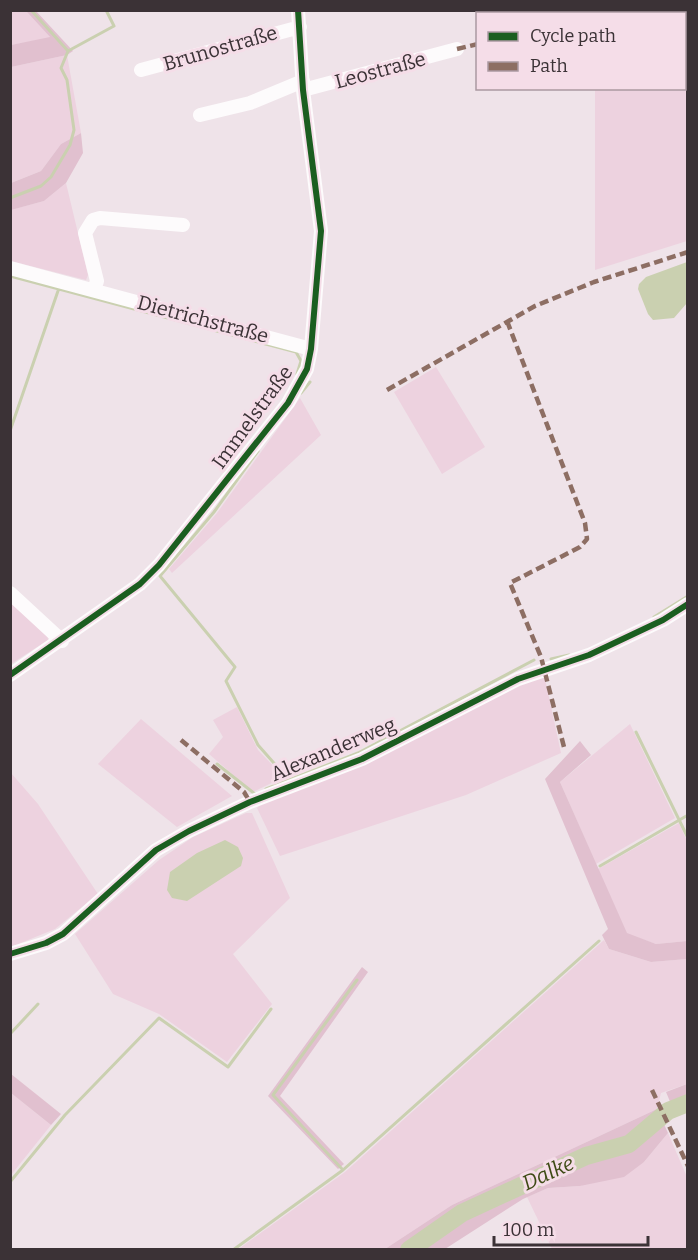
<svg xmlns="http://www.w3.org/2000/svg" width="698" height="1260" font-family="Bitter,serif">
<style>
.green{fill:#edd2df}
.forest{fill:#e1c0cf}
.water{fill:#cad0b0}
.lines{fill:none;stroke-linecap:round;stroke-linejoin:round}
.stream{stroke:#cad0b0;stroke-width:3}
.river{stroke:#cad0b0;stroke-width:18}
.minor{stroke:#fdfbfc;stroke-width:14}
.quiet{stroke:#8d6e63;stroke-width:4.5;stroke-dasharray:9 4.5;stroke-linecap:butt}
.cycleway-casing{stroke:#f5dde8;stroke-width:10}
.cycleway{stroke:#1b5e20;stroke-width:6}
.labels{text-anchor:middle;dominant-baseline:central;stroke-width:6;stroke-linejoin:round;paint-order:stroke}
.street-label{font-size:20px;fill:#3b3236;stroke:#f5dde8}
.water-label{font-size:21px;font-style:italic;fill:#3e4b15;stroke:#f5dde8}
</style>
<rect width="100%" height="100%" fill="#efe3e9"/>
<path class="green" d="M11,11H26L51,38L11,45Z
M687,20V241L595,270V89L684,88V23Z
M67,55L81,133L61,144L41,171L11,183V67Z
M66,183L88,275L86,280L11,261L10,210L44,201Z
M436,367L485,447L442,474L394,392Z
M300,398L321,435L172,573L169,569L217,513Z
M11,599L47,631L48,640L11,664Z
M544,674L561,753L466,795L280,856L257,808L265,799L519,682Z
M237,707L258,750L284,777L253,792L209,754L223,737L213,720Z
M141,719L232,796L177,827L98,764Z
M630,724L675,818L596,864L560,782Z
M11,773L38,804L98,894L55,929L11,947Z
M246,813H252L290,898L233,954L272,1004L227,1062L159,1014L113,994L75,934L159,860L193,837Z
M679,823L687,841V941L656,944L627,934L598,869Z
M604,940L609,949L651,962L687,959V1084L661,1093L657,1109L452,1205L385,1249L237,1250L345,1172Z
M11,1093L51,1125L11,1175Z
M668,1133L687,1177V1249H552L527,1197L548,1188L580,1186L644,1162Z"/>
<path class="forest" d="M26,11H36L73,51L67,55L11,67V45L50,37Z
M81,133L83,153L66,183L44,201L11,210V183L41,171L61,144Z
M580,741L591,755L560,782L627,933L656,944L687,941V959L651,962L609,949L602,935L608,929L545,779Z
M362,967L368,972L280,1096L344,1164L338,1169L268,1096Z
M11,1074L61,1114L51,1125L11,1093Z
M687,1084V1111L676,1116L666,1092Z
M657,1109L668,1133L644,1162L624,1177L580,1186L548,1188L523,1199L445,1249H385L452,1205Z"/>
<path class="water" d="M687,262V303L674,318L653,320L648,314L638,289L639,284L646,277Z
M225,840L238,847L243,858L241,866L187,901L172,898L167,890L170,872L197,853Z"/>
<g class="lines">
<path class="stream" d="M31,10L68,51
M684,20L688,17
M10,198L41,186L51,177L70,145L74,130L67,80L61,68L68,51L114,26L106,10
M10,276L296,352L301,361L297,374
M301,393L310,382
M10,431L59,288
M258,451L214,512L160,576L235,667L226,681L258,745L288,779
M654,617L688,596
M551,659L569,655
M636,732L688,838
M217,764L255,794
M266,789L358,753L534,660
M600,866L688,815
M10,1034L38,1004
M343,1170L273,1095L357,980
M10,1182L65,1115L159,1018L228,1067L271,1009
M233,1250L343,1170L599,941"/>
<path class="river" d="M409,1250L462,1213L586,1156L629,1144L668,1111L688,1103"/>
<path class="minor" d="M524,14L528,10
M141,70L300,27
M303,90L457,49
M200,115L250,103L303,81
M10,268L311,349
M94,290L97,281L85,233L93,220L100,218L183,225
M10,593L62,641
M10,675L140,584L159,565L288,403L307,369L311,349L321,231L303,90L298,10
M10,954L46,943L63,934L156,850L189,831L250,802L362,759L518,679L589,655L663,620L688,604"/>
<path class="quiet" d="M457,49L478,44
M507,321L585,523L587,539L580,547L510,583L541,657L565,751
M387,390L535,306L594,282L688,252
M181,740L244,792L250,802
M652,1090L688,1166"/>
<g class="cycleway-casing">
<path id="cycleway" d="M10,675L140,584L159,565L288,403L307,369L311,349L321,231L303,90L298,10
M10,954L46,943L63,934L156,850L189,831L250,802L362,759L518,679L589,655L663,620L688,604"/>
</g>
<use href="#cycleway" class="cycleway"/>
</g>
<g class="labels">
<g class="street-label">
<text transform="translate(220 48) rotate(-16)">Brunostraße</text>
<text transform="translate(380 70) rotate(-15)">Leostraße</text>
<text transform="translate(203 319) rotate(15)">Dietrichstraße</text>
<text transform="translate(252 417) rotate(-54)">Immelstraße</text>
<text transform="translate(333 749) rotate(-23)">Alexanderweg</text>
</g>
<g class="water-label">
<text transform="translate(548 1173) rotate(-25)">Dalke</text>
</g>
</g>
<rect width="698" height="1260" fill="none" stroke="#3b3236" stroke-width="24"/>
<rect x="476" y="12" width="210" height="78" fill="#f5dde8" stroke="#ab99a1" stroke-width="1.5"/>
<rect x="488" y="32" width="30" height="9" fill="#1b5e20" stroke="#ab99a1" stroke-width="1.5"/>
<text x="530" y="42" font-size="18" fill="#3b3236">Cycle path</text>
<rect x="488" y="62" width="30" height="9" fill="#8d6e63" stroke="#ab99a1" stroke-width="1.5"/>
<text x="530" y="72" font-size="18" fill="#3b3236">Path</text>
<path d="M494 1236v9h154v-9" fill="none" stroke="#3b3236" stroke-width="3"/>
<text x="503" y="1236" font-size="18" fill="#3b3236" stroke="#f5dde8" stroke-width="4.5" paint-order="stroke">100 m</text>
</svg>
